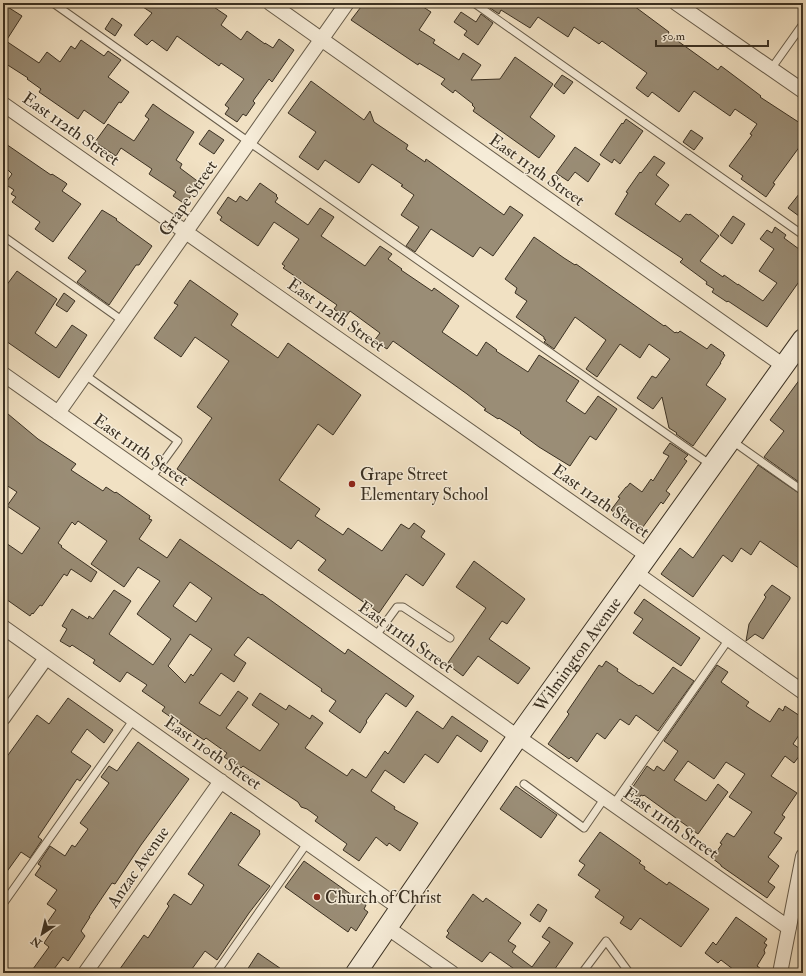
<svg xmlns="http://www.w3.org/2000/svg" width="806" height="976" font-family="'IM FELL Double Pica',serif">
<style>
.building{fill:#9a8d76;stroke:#3b3123;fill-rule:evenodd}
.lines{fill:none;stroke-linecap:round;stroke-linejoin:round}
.lane-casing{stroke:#685d4b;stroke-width:9}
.street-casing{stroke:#685d4b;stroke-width:16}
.secondary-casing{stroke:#3b3123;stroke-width:22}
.lane{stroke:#f6ecd8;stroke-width:7}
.street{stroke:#f6ecd8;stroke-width:14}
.secondary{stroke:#f6ecd8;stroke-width:20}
.poi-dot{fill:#8f2418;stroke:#f6ecd8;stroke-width:1.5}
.labels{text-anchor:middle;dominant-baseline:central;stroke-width:3;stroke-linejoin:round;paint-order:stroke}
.street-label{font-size:17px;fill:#3b3123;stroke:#f6ecd8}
.poi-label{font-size:17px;fill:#3b3123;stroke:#f6ecd8;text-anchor:start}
</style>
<rect width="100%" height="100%" fill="#f1e1c3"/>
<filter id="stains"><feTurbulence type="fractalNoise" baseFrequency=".005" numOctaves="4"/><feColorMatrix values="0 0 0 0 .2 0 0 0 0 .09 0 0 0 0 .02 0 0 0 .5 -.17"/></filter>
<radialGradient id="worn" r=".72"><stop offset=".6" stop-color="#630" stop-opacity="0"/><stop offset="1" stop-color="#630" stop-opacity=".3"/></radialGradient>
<path class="building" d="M137,3H208L227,16L221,25L241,40L247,31L265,44V43L273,48L279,39L294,50L272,82L269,79L253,101L255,103L246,116L243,114L237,122L225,114L229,108L225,105L244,79L221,63L219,66L177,36L167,51L152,40L147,45L134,35L152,13Z
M364,3H417L431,12L419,30L435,40L433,43L459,60L463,53L481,65L471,80L500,79L515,57L553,84L530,117L555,136L539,158L473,111L475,108L472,105L473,104L455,90L453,93L441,84L445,79L419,63L418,65L351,20Z
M489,3H630L669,32L668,34L718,70L721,66L761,96L760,97L803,125V142L773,183L775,184L766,197L741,179L743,176L729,166L752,135L750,134L757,124L735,109L730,116L694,91L679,112L652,92L648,97L636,88L647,73L602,41L599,44L574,27L568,37L538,17L530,28L501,10L499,14L487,6Z
M3,4L22,16L6,41L39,63L47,52L60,62L71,46L75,49L81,40L104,56L108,51L121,60L108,77L129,92L121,103L119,102L104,124L84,110L78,119L39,92L41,89L27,79L28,78L3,62Z
M461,12L476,22L481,14L493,23L478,45L464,35L467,31L454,22Z
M112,18L122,25L115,36L105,29Z
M562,75L573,82L564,94L554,86Z
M311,81L364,120L370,111L374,122L408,145L406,149L425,162L426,159L504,215L510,206L523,215L493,256L480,247L473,257L431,229L415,252L406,246L419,227L401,215L414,195L401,186L403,185L372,164L359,183L325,160L318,170L299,157L316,132L288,113Z
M153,104L164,112L194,132L176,160L182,164L180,168L200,183L185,204L173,196L176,192L149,174L152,169L121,148L116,156L95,142L108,124L134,141L149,119L145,116Z
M626,119L643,131L620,164L614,159L612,163L600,155L622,123L623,124Z
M209,130L224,140L214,154L199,144Z
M691,130L703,138L694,150L683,142Z
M3,142L51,175L52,174L66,183L67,184L62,191L81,204L53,242L35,229L40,222L12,202L16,197L11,194L14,190L5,184L12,174L3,165Z
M575,147L600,164L588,182L575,172L568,181L556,173Z
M654,156L665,163L656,175L669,185L655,204L680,222L686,214L689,215L690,214L719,236L700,261L723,277L724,275L738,285V284L763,301L777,283L759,271L774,249L760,239L767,230L772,233L775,227L786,235L784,238L803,252V276L767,327L728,301L727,302L712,292L714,289L706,284L707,282L680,262L683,259L615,214L628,193L626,192L640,172L641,173Z
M260,183L277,195L276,196L278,198L275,202L308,225L320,208L334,217L321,236L365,266L380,246L392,254L388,259L402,269L401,270L432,291L434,288L459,306L442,332L477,356L486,342L497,350L496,351L528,372L539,355L579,381L566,401L585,414L598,396L617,409L596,440L590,436L570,466L539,447L520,433L521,432L499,418L498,419L484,410L486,409L467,394L393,341L387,349L374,341L380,333L350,311L345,318L334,309L337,305L283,268L285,266L282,264L299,239L274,222L258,246L220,220L222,217L217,213L228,197L236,202L240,196L247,201Z
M803,189V219L788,208Z
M102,210L117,219L116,220L152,246L139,265H136L109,305L77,282L86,271L68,258Z
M733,216L745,224L732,244L720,235Z
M534,237L564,258L575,265L576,264L664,326L665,325L675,333L676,332L678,333L680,331L707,349L711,344L724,353L723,354L725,355L720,363H721L706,385L726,399L693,446L676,434L677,433L669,428L662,397L653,409L637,398L652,376L656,378L670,359L649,344L640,358L620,344L597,377L586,369L606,340L575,317L554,349L544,342L546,340L544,339V337L516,317L527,301L515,293L517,288L505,279Z
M17,271L57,299L35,333L56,348L72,325L87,335L59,378L3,339V290Z
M190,280L238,314L231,325L278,358L288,343L361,395L333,435L318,424L279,480L320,509L315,516L343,535L348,528L382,551L401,524L409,529L414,523L425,531L421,537L445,554L423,586L406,574L379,613L318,570L326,560L298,540L291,549L177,469L212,418L197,407L229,361L195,337L181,357L154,338L178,305L174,303Z
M64,293L75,301L67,312L56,305Z
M803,375V485L764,457L784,431L770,420Z
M8,414L38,439L76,464L71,470L103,491L106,487L115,493L116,492L150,516L149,519L152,520L139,539L167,558L180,539L261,595L262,594L345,654L348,649L414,696L406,707L386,693L366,721L367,722L360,733L329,711L336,701L321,691L322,689L248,637L234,655L246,663L234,682L221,673L199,703L220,716L238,691L248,698L226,728L260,751L279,724L252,705L260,693L286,710L289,705L310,719L312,715L323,723L305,748L347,776L352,769L366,778L385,751L388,754L417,711L443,729L452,716L488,741L481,752L457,735L438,763L425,754L404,783L385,770L371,791L395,807L394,809L418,823L400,851L389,843L387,846L376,837L359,861L343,850L347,844L315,821L318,817L307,809L301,807L298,802L257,775L243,766L241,768L224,757L227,753L206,738L204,740L162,711L165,707L142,691L147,685L127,672L120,682L93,663L95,660L72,645L70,647L60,641L67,629L62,626L72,609L88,619L89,616L93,619L114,590L131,601L109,634L153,665L171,639L137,614L160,581L138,567L124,587L91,564L107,541L78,521L75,525L72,522L58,543L62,546L61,547L97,572L91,582L71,569L67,576L64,574L42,606L40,605L33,614L32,613L30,616L3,597V541L22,554L40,528L7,506L17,492L3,483V420ZM190,582L212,598L196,622L173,606ZM190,634L212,649L193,676L191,674L185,683L168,666Z
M670,443L688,455L684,459L687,461L666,491L670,494L663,504L661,502L640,531L611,510L620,498L618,497L626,487H627L630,483L642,492L651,479L653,481L669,456L663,453Z
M758,465L803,496V571L760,541L751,555L741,548L732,562L723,555L693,597L661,574L680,548L693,558Z
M474,561L525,599L507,624L502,621L489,639L530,668L518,684L478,656L463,676L447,664L486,608L456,587Z
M772,585L790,597V599L763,639L755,634L746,641L749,624L766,597L764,595Z
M644,599L700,638L681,666L633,633L643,619L634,613Z
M606,661L618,669L617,671L639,686L640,685L653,694L673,667L694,681L658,731L636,715L629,725L620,719L605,739L597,733L577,762L571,757L569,759L548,744L569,714L567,712L599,665L602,667Z
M717,665L728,672L721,682L749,702L746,706L770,722L779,708L783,711L785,706L803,718V729L793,744L803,751L794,763L785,756L771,776L797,793L782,815L785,817L774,833L782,838L768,857L779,866L768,882L775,887L767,898L721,866V865L712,858L722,844L720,843L727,833L734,837L752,812L729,797L745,774L726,762L714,779L688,761L674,780L706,801L718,784L728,792L698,834L644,795L643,796L641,795L639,798L630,791L647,766L654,771L657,766L664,771L678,751L664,741Z
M68,698L113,730L104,743L87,729L71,752L91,766L80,781L77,779L38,837L42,840L30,858L21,852L3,877V762L37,715L49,724Z
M138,742L189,779L141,845L115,884L112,883L89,917H90L81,931L85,936L68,961L63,957L51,973H30L49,947L44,943L54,928L47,923L56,910L47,904L57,890L35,875L41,866L38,864L50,846L65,856L72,845L75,847L88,829L80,823L109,783L101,777L109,766L117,771Z
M516,786L557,815L541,838L500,809Z
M231,812L234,815V814L260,831L259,832L260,834L238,865L270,886L249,913L217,960L205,951L189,973H117L144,935L148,938L169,906L167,904L174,894L191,905L204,885L188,874Z
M600,832L641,861L639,863L645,867L644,869L667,885L669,882L709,909L681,947L640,918L631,930L620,923L624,917L595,897L600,890L578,875L585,865L579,861Z
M304,861L366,905L364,909L368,912L356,931L351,927L348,932L285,887Z
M473,894L483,902L486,898L521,923L508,941L516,946L512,952L532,967L550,942L542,937L549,927L573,943L552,973H520L490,952L482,962L446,937L449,933L447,931Z
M538,904L547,910L540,922L530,915Z
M736,917L767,939L764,943L767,945L764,950L765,953L757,966L767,973H738L721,960L718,963L705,953L713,942L716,945Z
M258,953L287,973H245Z"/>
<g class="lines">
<g class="lane-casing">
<path id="lane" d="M53,3L249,142L711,465
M474,3L803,235
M771,69L803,24
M3,236L123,321
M85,375L178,441L151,478
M731,440L803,491
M375,637L397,607H403L450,638
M524,784L584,828L604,799
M613,805L729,639
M3,904L134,719
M216,973L308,842
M582,973L606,941L628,971L626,973"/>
</g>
<g class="street-casing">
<path id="street" d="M270,3L784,366
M676,3L803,91
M3,104L648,556
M3,374L789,928
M58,413L347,3
M636,573L803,692
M3,627L401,909
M3,718L46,658
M388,928L452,973
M85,973L221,781
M780,973L803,856"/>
</g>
<g class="secondary-casing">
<g id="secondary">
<path id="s1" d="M356,973L517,738L803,339"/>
</g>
</g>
<use href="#lane" class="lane"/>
<use href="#street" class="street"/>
<use href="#secondary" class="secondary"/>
</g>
<g class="poi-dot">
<circle cx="352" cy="484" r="4"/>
<circle cx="317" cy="897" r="4"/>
</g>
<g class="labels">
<g class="street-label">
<text transform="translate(71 129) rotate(35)">East 112th Street</text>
<text transform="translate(537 170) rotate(35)">East 113th Street</text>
<text transform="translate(188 198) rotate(-55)">Grape Street</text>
<text transform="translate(336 315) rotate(35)">East 112th Street</text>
<text transform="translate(141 450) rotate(35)">East 111th Street</text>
<text transform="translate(601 501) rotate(35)">East 112th Street</text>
<text transform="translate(406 637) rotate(35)">East 111th Street</text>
<text stroke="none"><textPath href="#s1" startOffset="388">Wilmington Avenue</textPath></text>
<text transform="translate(213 753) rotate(35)">East 110th Street</text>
<text transform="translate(671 823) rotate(35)">East 111th Street</text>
<text transform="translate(138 867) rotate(-55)">Anzac Avenue</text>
</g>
<g class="poi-label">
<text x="360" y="474">Grape Street<tspan x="360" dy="20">Elementary School</tspan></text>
<text x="325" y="897">Church of Christ</text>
</g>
</g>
<rect width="806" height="976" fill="none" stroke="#f1e1c3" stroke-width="16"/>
<rect x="4" y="4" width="798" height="968" fill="none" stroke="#3b3123" stroke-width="2"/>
<rect x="8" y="8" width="790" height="960" fill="none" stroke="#3b3123"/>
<g transform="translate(42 934) rotate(215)" stroke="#f6ecd8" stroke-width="3" paint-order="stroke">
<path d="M0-3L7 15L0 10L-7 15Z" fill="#3b3123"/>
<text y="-6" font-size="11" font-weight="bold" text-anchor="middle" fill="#3b3123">N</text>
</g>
<path d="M656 40v6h112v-6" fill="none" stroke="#3b3123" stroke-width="2"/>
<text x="662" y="40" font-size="12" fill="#3b3123" stroke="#f6ecd8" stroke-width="3" paint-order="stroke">50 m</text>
<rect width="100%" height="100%" filter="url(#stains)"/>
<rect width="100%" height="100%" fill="url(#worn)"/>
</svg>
